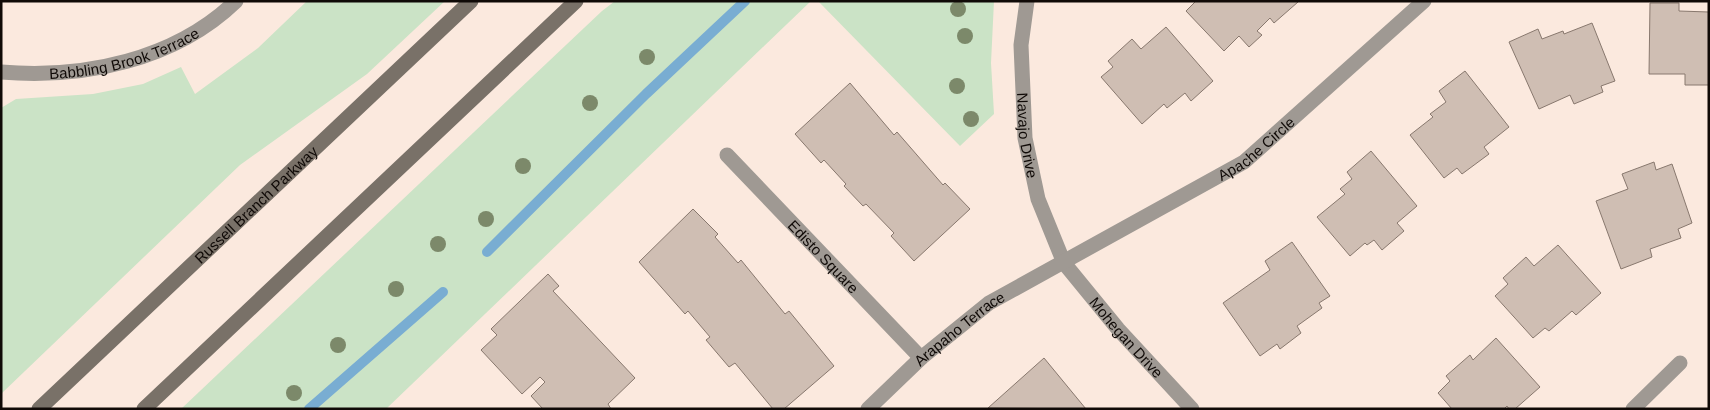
<svg xmlns="http://www.w3.org/2000/svg" width="1710" height="410" font-family="Helvetica,sans-serif">
<style>
.green{fill:#cbe3c6}
.lines{fill:none;stroke-linecap:round;stroke-linejoin:round}
.stream{stroke:#79add2;stroke-width:10}
.building{fill:#cfbeb3;stroke:#88786e}
.street{stroke:#9f9993;stroke-width:15}
.secondary{stroke:#797168;stroke-width:15}
.tree{fill:#7c896a}
.labels{text-anchor:middle;dominant-baseline:central;stroke-width:4;stroke-linejoin:round;paint-order:stroke}
.street-label{font-size:15px;fill:#100a07;stroke:#fff}
</style>
<rect width="100%" height="100%" fill="#fbe9de"/>
<path class="green" d="M307,1H445L367,74L240,165L1,394V108L16,99L93,94L143,84L181,67L195,94L258,48Z
M615,1H811L386,409H181L602,11Z
M818,1H994L991,63L994,114L960,146Z"/>
<g class="lines">
<path class="stream" d="M487,252L646,94L745,1
M309,409L443,292"/>
</g>
<path class="building" d="M1196,1H1298V2L1274,23L1270,18L1257,31L1262,35L1249,47L1239,36L1224,51L1186,11Z
M1650,3H1679V11L1709,12V85H1685V74H1649Z
M1592,23L1615,81L1601,86L1603,92L1574,104L1570,95L1539,109L1509,42L1538,29L1542,39L1563,31L1564,34Z
M1166,27L1213,81L1191,101L1185,93L1167,108L1164,104L1142,124L1101,77L1113,67L1108,61L1132,39L1141,49Z
M1465,71L1509,127L1484,147L1489,154L1462,174L1457,168L1444,178L1410,135L1433,117L1430,114L1446,102L1439,91Z
M850,83L894,135L897,132L943,185L945,183L970,209L914,261L891,236L894,233L866,204L863,206L844,186L846,184L824,160L821,163L795,134Z
M1371,151L1417,206L1397,223L1404,231L1382,250L1374,240L1367,245L1365,243L1350,256L1317,217L1345,194L1340,189L1352,179L1347,172Z
M1654,162L1656,170L1672,164L1692,223L1678,229L1681,238L1650,249L1652,257L1621,269L1596,201L1628,189L1622,174Z
M693,209L718,234L715,237L738,263L741,260L785,314L789,311L834,366L784,409H773L735,363L729,367L706,340L710,337L688,311L685,314L639,262Z
M1292,242L1330,296L1319,303L1322,308L1297,326L1301,333L1280,349L1277,344L1260,356L1223,303L1270,270L1265,261Z
M1558,245L1601,293L1576,315L1572,311L1549,331L1545,328L1533,338L1495,296L1508,284L1503,278L1526,257L1534,266Z
M548,274L559,286L553,291L635,378L608,404L611,409H543L531,396L545,382L540,377L522,394L481,350L497,335L491,329Z
M1496,338L1540,387L1515,409H1509L1507,406L1504,409H1452L1438,393L1450,381L1446,376L1470,355L1473,360Z
M1044,358L1086,409L988,408Z"/>
<g class="lines">
<g class="street">
<path id="s1" d="M1027,1L1021,45L1025,138L1038,199L1064,263L1118,329L1192,409"/>
<path id="s2" d="M1,72C84,79 175,60 236,1"/>
<path id="s3" d="M727,155L921,358"/>
<path id="s4" d="M868,409L921,358L989,303L1244,162L1424,1"/>
<path d="M1633,409L1680,363"/>
</g>
<g class="secondary">
<path id="s5" d="M39,409L471,1"/>
<path d="M144,409L576,1"/>
</g>
</g>
<g class="tree">
<circle cx="958" cy="9" r="8"/>
<circle cx="965" cy="36" r="8"/>
<circle cx="647" cy="57" r="8"/>
<circle cx="957" cy="86" r="8"/>
<circle cx="590" cy="103" r="8"/>
<circle cx="971" cy="119" r="8"/>
<circle cx="523" cy="166" r="8"/>
<circle cx="486" cy="219" r="8"/>
<circle cx="438" cy="244" r="8"/>
<circle cx="396" cy="289" r="8"/>
<circle cx="338" cy="345" r="8"/>
<circle cx="294" cy="393" r="8"/>
</g>
<g class="labels">
<g class="street-label">
<text stroke="none"><textPath href="#s2" startOffset="126">Babbling Brook Terrace</textPath></text>
<text stroke="none"><textPath href="#s1" startOffset="135">Navajo Drive</textPath></text>
<text stroke="none"><textPath href="#s4" startOffset="470">Apache Circle</textPath></text>
<text stroke="none"><textPath href="#s5" startOffset="298">Russell Branch Parkway</textPath></text>
<text stroke="none"><textPath href="#s3" startOffset="140">Edisto Square</textPath></text>
<text stroke="none"><textPath href="#s4" startOffset="122">Arapaho Terrace</textPath></text>
<text stroke="none"><textPath href="#s1" startOffset="366">Mohegan Drive</textPath></text>
</g>
</g>
<rect width="1710" height="410" fill="none" stroke="#100a07" stroke-width="5"/>
</svg>
